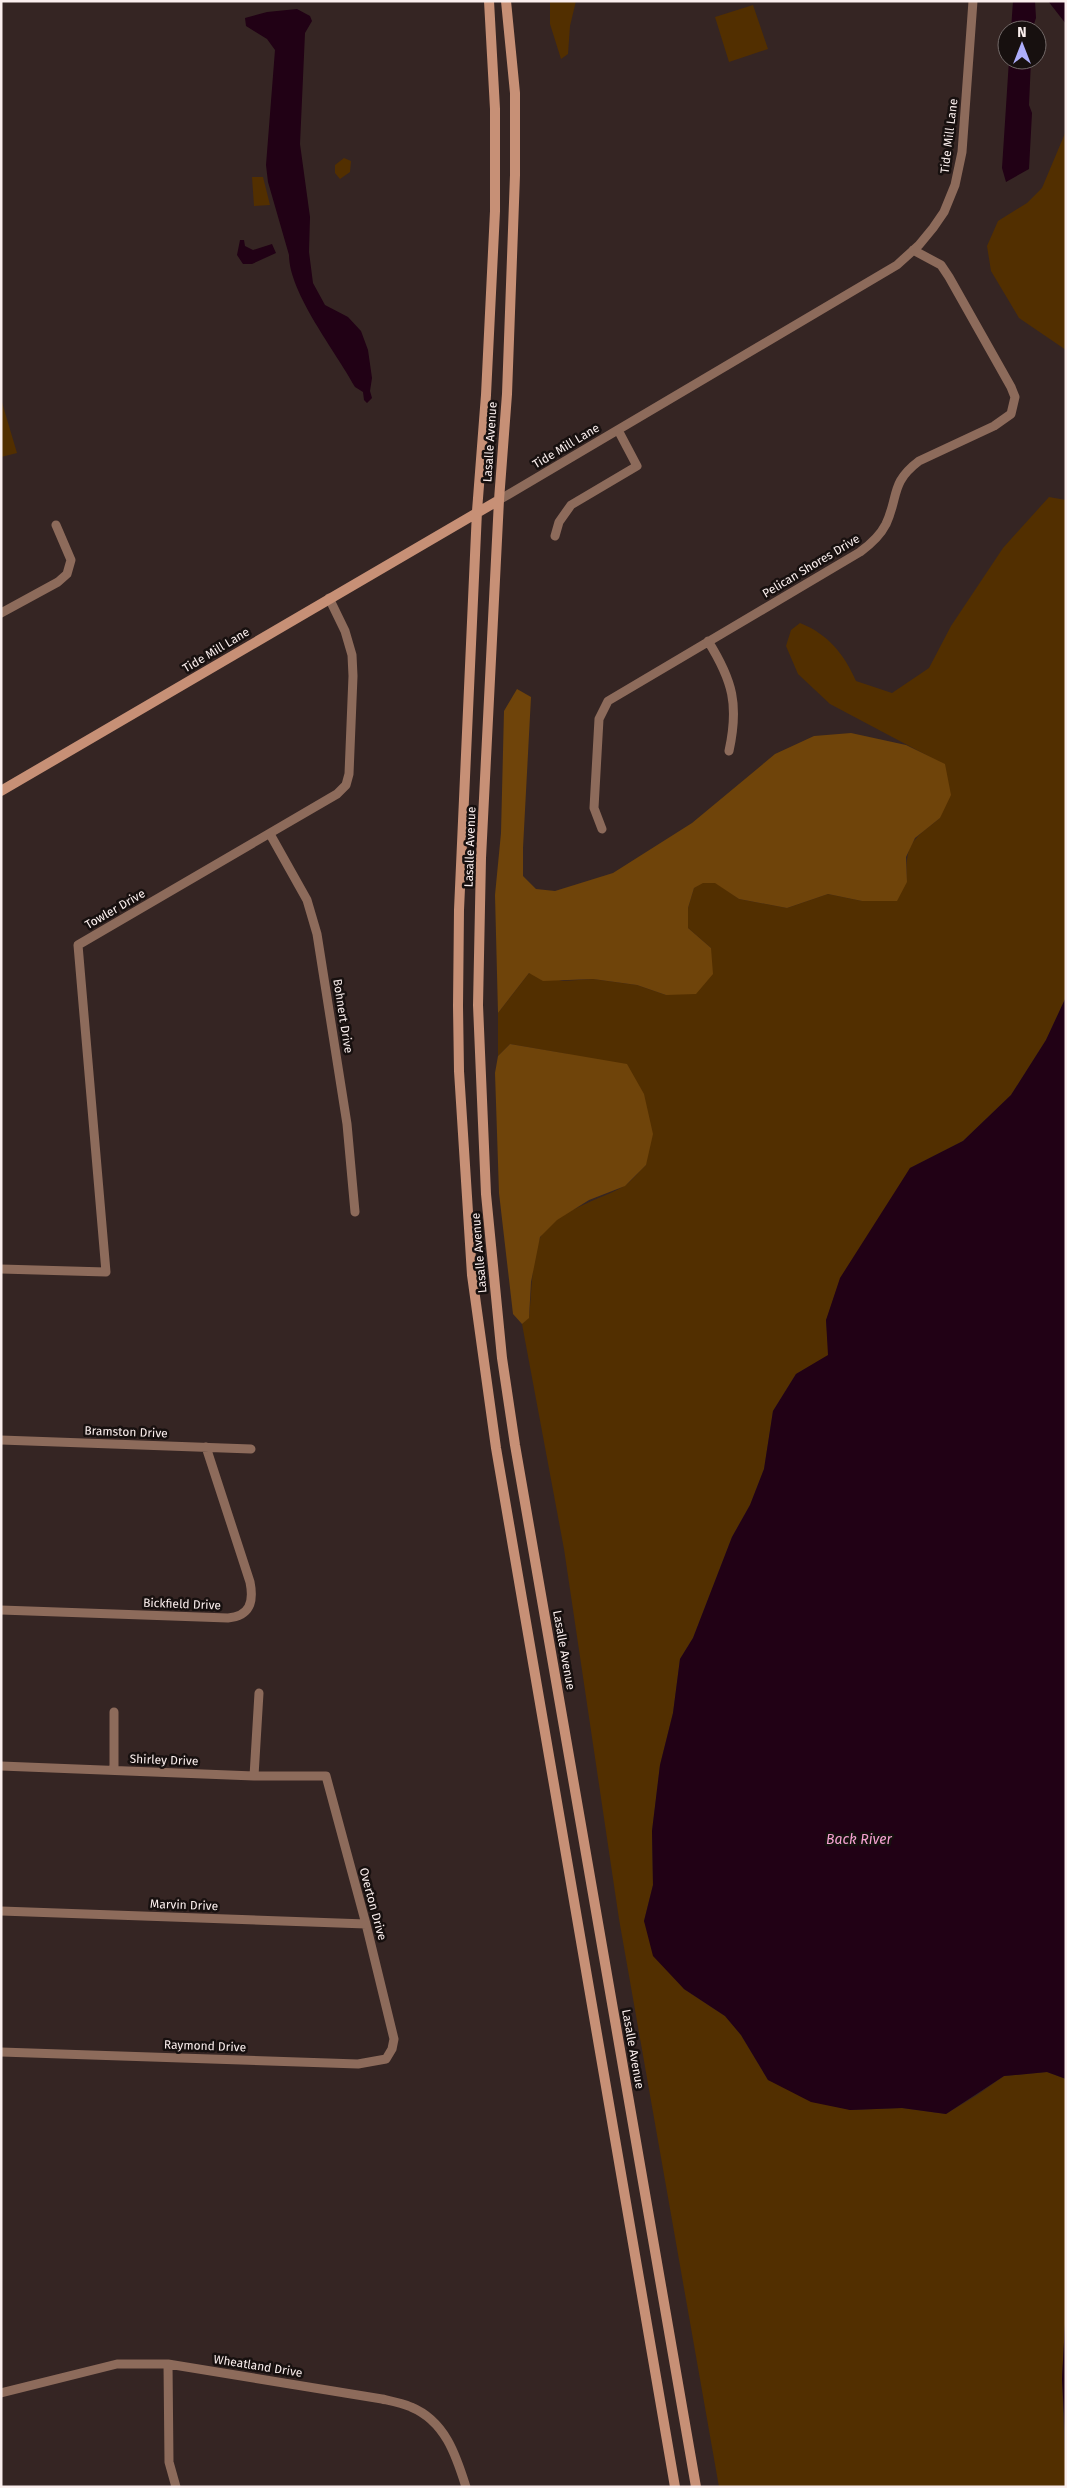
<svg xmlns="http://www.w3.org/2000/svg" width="1067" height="2488" font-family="'Fira Sans',sans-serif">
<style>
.green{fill:#522f00}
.forest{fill:#6f440a}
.water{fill:#210115}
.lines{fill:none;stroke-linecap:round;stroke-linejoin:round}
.street{stroke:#8d6b5b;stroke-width:9}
.secondary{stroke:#c79076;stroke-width:10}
.labels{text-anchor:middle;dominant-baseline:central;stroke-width:5;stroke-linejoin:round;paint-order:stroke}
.street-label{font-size:12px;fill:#fbefee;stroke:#17100f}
.water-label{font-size:14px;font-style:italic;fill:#f5a2d1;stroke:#17100f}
</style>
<rect width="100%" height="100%" fill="#352523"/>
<path class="green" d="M550,1H576L570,26L568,54L561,59L550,24Z
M753,5L768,49L729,62L715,17Z
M1066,131V350L1019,318L991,271L987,246L998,221L1027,203L1042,188Z
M344,158L351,161L350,172L340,179L335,173V165Z
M252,177H263L270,205L254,206Z
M1,399L17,453L1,457Z
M1049,497L1066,500V997L1046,1040L1011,1095L963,1141L910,1168L826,1320L829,1355L796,1374L773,1411L764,1469L750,1505L732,1537L693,1638L680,1659L673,1713L660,1765L652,1831L653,1885L644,1921L684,1989L725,2016L741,2035L768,2080L850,2110L902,2108L946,2114L977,2095L1004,2076L1047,2072L1066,2079V2306L1062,2379L1066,2487H719L619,1919L564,1549L522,1324L529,1317C532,1294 531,1259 540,1238C551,1212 603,1199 624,1186C632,1181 639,1171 646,1165L567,1054L510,1044L498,1056V1013L529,973L563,981L593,979L637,985L666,995L711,948L688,928V908L694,888L703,882H715L739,899L787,908L828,894L862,901L907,882C905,843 911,841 940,818L945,765L830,704L798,674L786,646L791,630L800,623C828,634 844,654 856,681L892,693L929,668L951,626L1003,548Z"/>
<path class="forest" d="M517,689L531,697L523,848V876L536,889L555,891L613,873L692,823L775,754L814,736L851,733L906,745L945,764L951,795L940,818L915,838L906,857L907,882L897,901H862L828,894L787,908L739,899L715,883H703L694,888L688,908V928L711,948L713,974L696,994L666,995L637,985L593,979L543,981L529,973L498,1013L495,895L501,833L504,711Z
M510,1044L627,1064L644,1094L653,1134L646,1165L625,1186L589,1200L557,1220L540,1237L531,1282L529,1318L522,1324L513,1314L499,1193L495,1073L498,1056Z"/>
<path class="water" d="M1013,1H1035L1036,18L1032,30H1011Z
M1048,1H1066V24Z
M297,9L310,16L312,21L305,33L300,144L310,217L309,252L313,283L325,305L348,317L361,331L368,350L372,378L370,391L372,398L367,403L364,400L363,392L355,387C336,352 289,293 289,255L268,182L266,165L275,50L267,39L246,26L245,18L267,12Z
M1009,60H1031L1029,105L1032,113L1029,169L1006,182L1002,168Z
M240,240H244L245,246L253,250L272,244L276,253L252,264H243L237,255Z
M1066,997V2079L1047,2072L1004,2076L946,2114L902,2108L850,2110L811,2102L768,2080L741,2035L725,2016L684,1989L653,1956L644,1921L653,1885L652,1831L660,1765L673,1713L680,1659L693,1638L732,1537L750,1505L764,1469L773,1411L796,1374L828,1355L826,1320L840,1278L910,1168L963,1141L1011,1095L1046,1040Z
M1066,2306V2448L1062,2379Z"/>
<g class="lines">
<path class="street" d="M499,500L897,265L919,245L933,228L944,212L955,185L962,152L973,1
M555,536L559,522L571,505L637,466L618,430
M1,613L58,582L67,574L71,560L56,525
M708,641C733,681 739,705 729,751
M602,829L594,808L599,719L608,701L860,552C871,544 880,536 886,524C899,496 890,483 919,461L994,426L1011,414L1015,397L1011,387L949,277L941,265L913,250
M270,834L307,900L317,934L347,1124L355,1212
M1,1269L106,1272L78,945L337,794L346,785L349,774L353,676L352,655L345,631L329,598
M1,1440L251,1449
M1,1610L228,1618C250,1616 254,1602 250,1582L206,1447
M114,1712V1770
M1,1766L254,1776H326L366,1924L394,2039L392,2049L386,2059L358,2064L1,2052
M254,1776L259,1693
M1,1911L366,1924
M168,2364L169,2462L176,2487
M1,2393L117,2364H168L382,2399C391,2401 402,2403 411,2407C445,2421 456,2455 466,2487"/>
<path class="secondary" d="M489,1L495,109V211L486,395L477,511L459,910L458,1006L459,1071L472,1275L496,1448L675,2487
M506,1L515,93V175L507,394L499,500L481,858L478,1005L486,1194L502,1358L515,1445L696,2487
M1,791L499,500"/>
</g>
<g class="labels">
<g class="street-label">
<text transform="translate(949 136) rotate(-83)">Tide Mill Lane</text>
<text transform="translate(490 442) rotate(-86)">Lasalle Avenue</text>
<text transform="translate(566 446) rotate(-31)">Tide Mill Lane</text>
<text transform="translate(811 566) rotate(-31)">Pelican Shores Drive</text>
<text transform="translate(216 650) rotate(-31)">Tide Mill Lane</text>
<text transform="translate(470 847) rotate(-88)">Lasalle Avenue</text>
<text transform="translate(115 909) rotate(-30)">Towler Drive</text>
<text transform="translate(343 1016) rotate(81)">Bohnert Drive</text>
<text transform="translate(479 1253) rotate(-95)">Lasalle Avenue</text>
<text transform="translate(126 1432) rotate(2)">Bramston Drive</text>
<text transform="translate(182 1604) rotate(2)">Bickfield Drive</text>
<text transform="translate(564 1650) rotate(80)">Lasalle Avenue</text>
<text transform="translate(164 1760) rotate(2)">Shirley Drive</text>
<text transform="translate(373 1904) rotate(75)">Overton Drive</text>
<text transform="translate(184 1905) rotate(2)">Marvin Drive</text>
<text transform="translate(205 2046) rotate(2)">Raymond Drive</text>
<text transform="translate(633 2049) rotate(80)">Lasalle Avenue</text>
<text transform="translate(258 2366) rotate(9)">Wheatland Drive</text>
</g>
<g class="water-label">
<text x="859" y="1839">Back River</text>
</g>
</g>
<rect width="1067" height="2488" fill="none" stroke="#fbefee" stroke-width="5"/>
<g transform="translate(1022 45)"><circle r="24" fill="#17100f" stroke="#726968"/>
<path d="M0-4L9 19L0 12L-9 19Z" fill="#aeaefb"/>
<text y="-8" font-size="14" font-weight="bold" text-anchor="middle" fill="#fbefee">N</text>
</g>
</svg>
